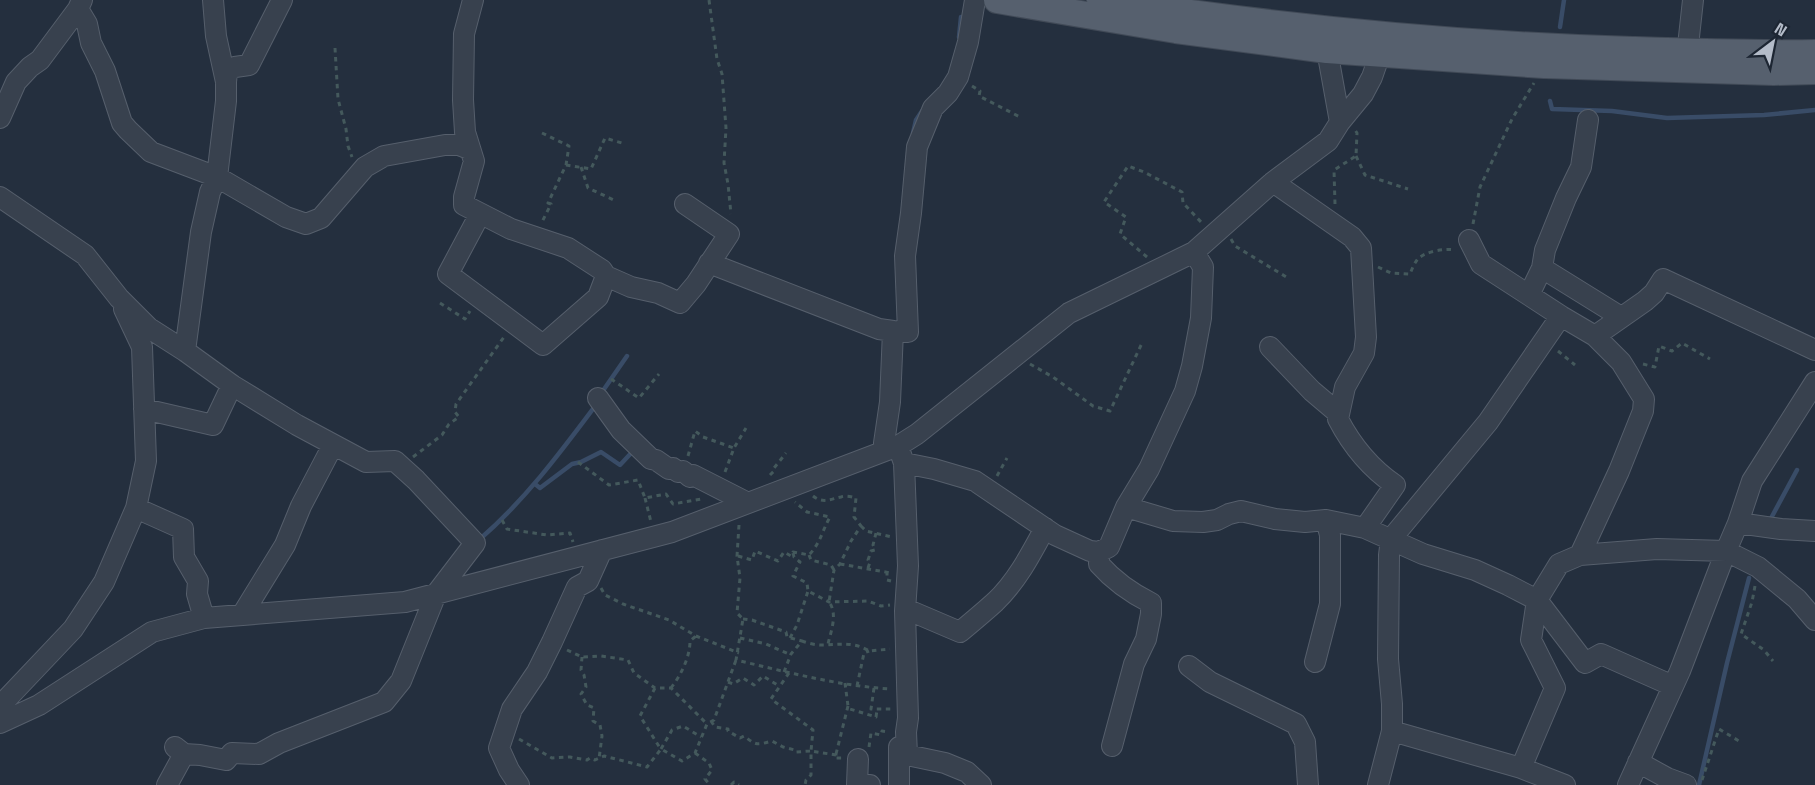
<svg xmlns="http://www.w3.org/2000/svg" width="1815" height="785" font-family="'Space Grotesk',sans-serif">
<style>
.lines{fill:none;stroke-linecap:round;stroke-linejoin:round}
.stream{stroke:#394c67;stroke-width:4.5}
.minor-casing{stroke:#565f6c;stroke-width:22}
.major-casing{stroke:#414a57;stroke-width:28}
.path{stroke:#44595c;stroke-width:3;stroke-dasharray:4.5 4.5;stroke-linecap:butt}
.minor{stroke:#38414e;stroke-width:20}
.major{stroke:#56606e;stroke-width:26}
</style>
<rect width="100%" height="100%" fill="#242f3e"/>
<g class="lines">
<path class="stream" d="M1560,27L1564,0
M959,37L961,17
M1550,101L1552,109L1612,111L1667,118L1764,115L1815,110
M913,133L916,120L922,111
M600,395L627,356
M535,484L540,488L572,464L581,462L601,452L620,465L634,450
M1769,522L1797,470
M480,539C525,500 560,453 596,405
M1699,785L1727,663L1749,578"/>
<g class="minor-casing">
<path id="minor" d="M82,0L78,9L87,24L91,43L105,71L122,123L128,130L151,152L217,177L286,217L306,224L321,218L365,167L384,156L445,145H459L469,149
M473,0L464,34L463,100L465,132L474,161L464,197V205L511,229L568,248L602,270L606,276L631,287L658,293L680,303L696,284L729,234L685,204
M1328,39L1327,50L1340,122
M1686,64L1693,0
M226,82L227,72L235,67L249,65L282,0
M0,118L16,82L30,67L40,60L78,9
M1273,182L1352,237L1361,248L1366,337L1364,353L1345,387L1338,419C1352,446 1370,468 1395,485L1365,528
M0,197L85,255L119,298L149,328L185,351L232,385L297,425L366,462L395,461L416,480L475,543L436,594L401,681L384,702L279,743L259,754L232,753L226,760L200,755L184,754L175,747
M480,214L448,274L543,345L598,297L606,276
M709,263L879,329L893,331
M1542,268L1621,317
M1529,295L1542,268L1545,250L1566,198L1581,167L1588,120
M1561,316L1595,336L1621,362L1644,399L1643,411L1619,471L1580,555L1657,549L1726,551L1758,567L1797,599L1815,620
M1595,336L1645,301L1654,293L1663,279L1815,350
M1270,347L1312,391L1338,413
M185,351L201,232L210,192L217,177L226,101V82L216,36L213,0
M598,398L621,430L651,459L656,460L669,469L673,468L678,472L683,471L690,477L693,475L748,503
M144,409L213,425L232,385
M898,446L904,463L934,469L975,481L1055,535L1090,551L1099,552L1109,547L1126,507L1149,469L1185,391L1192,366L1201,318L1203,267L1194,252
M886,450L884,443L890,402L893,331L908,332L905,256L911,213L917,147L933,108L948,93L958,77L968,42L975,0
M904,463L908,566L905,611L908,718L906,732L907,755L945,763L967,772L981,785
M1126,507L1173,521L1203,522L1217,520L1229,514L1241,511L1275,519L1305,522L1326,520L1365,528L1423,554L1475,570L1508,585L1537,600L1585,663L1601,654L1673,686
M136,508L183,529L184,557L198,581L197,594L204,618
M1738,523L1781,529L1815,531
M1099,552V564C1114,581 1131,593 1151,603V614L1146,639L1134,664L1112,746
M906,609L960,632C972,622 984,612 995,602C1017,581 1031,554 1045,528
M242,615L285,545L301,506L333,445
M1315,662L1330,604V535L1326,520
M1189,666L1210,682L1296,724L1305,742L1308,785
M0,706L73,629L104,582L136,508L146,461L142,347L124,309
M0,723L39,705L152,632L204,618L405,602L672,532L898,446L917,434L1069,313L1194,252L1273,182L1328,141L1340,122L1363,94L1372,77L1380,54L1381,41
M1392,731L1521,768L1565,785
M858,759L857,785H870
M1638,762L1667,778L1686,785
M1521,768L1555,688L1531,640L1537,600L1559,564L1580,555
M167,785L184,754
M519,785L509,770L499,748L512,709L537,672L552,642L577,587L588,581L602,550
M899,785V747H905
M1378,785L1392,731V704L1388,659L1389,555L1391,539L1488,422L1561,316L1481,264L1469,240
M1628,785L1680,671L1726,551L1738,523L1752,481L1815,382"/>
</g>
<g class="major-casing">
<path id="major" d="M997,0L1176,30L1327,50L1544,65L1774,72L1815,71
M1100,0C1277,27 1454,45 1633,50C1694,52 1754,54 1815,53"/>
</g>
<path class="path" d="M709,0L717,59L722,74L726,128L724,163L728,184L731,214
M335,48L338,99L346,129L348,146L352,157
M972,86L980,91L979,96L1020,117
M542,133L569,146L566,165L548,203L551,204L542,222
M1356,156L1365,175L1408,189
M566,165L591,169L605,138L625,144
M581,167L588,188L616,201
M1335,204L1334,170L1356,156L1357,133L1355,130
M1473,224L1480,187L1512,119L1534,83
M1231,239L1235,246L1288,278
M1147,257L1120,234L1126,217L1104,202L1128,166L1144,172L1182,192L1183,203L1202,223
M1378,267L1391,273L1410,274C1412,269 1414,264 1417,260C1423,252 1444,248 1454,250
M440,303L465,319L470,311
M1558,351L1575,365
M1030,364L1053,377L1093,406L1110,411L1143,341
M1643,364L1655,367L1659,346L1672,351L1682,343L1710,359
M611,379L639,398L659,374
M688,456L695,431L703,437L734,448
M413,457L442,435L449,424L459,417L455,412L456,404L504,337
M578,462L609,485L638,480L645,498L666,494L673,504L701,499
M725,472L734,448L746,428
M770,475L774,471V468L786,453
M997,476L1007,458
M813,496C823,504 830,499 841,497C846,495 852,497 856,498L854,517L861,526L851,541L840,564L834,570L829,602C838,614 831,631 828,644
M645,498L651,522
M502,520L507,529L547,535L570,533L573,542
M739,525L737,556L740,578L737,613L743,619L736,660C787,672 839,686 891,689
M861,526L866,531L892,537
M793,553L794,557L800,562L793,576L807,583L808,591L829,602L868,601L881,606L890,605
M809,555L811,560L831,565L834,570
M738,556L752,560L755,551L778,561L784,552L791,556L793,552L809,555C821,542 822,531 830,517L807,512L795,502
M840,564L891,573
M868,568L870,562L868,560L871,551L875,550L873,545L876,533
M887,571V580L891,581
M1755,586L1752,602L1741,634L1764,650L1773,661
M601,588L605,595L623,604L669,620L696,636L739,653
M743,619L752,620L786,632L787,637L802,641
M740,638L766,644L791,655
M790,638L797,625L808,591
M567,650L582,657L601,656L628,660L634,673L655,688H671L707,724
M582,657L581,670L584,675L586,687L581,694L587,705L594,708L593,721L600,725L602,736L599,759
M784,672L791,654L802,641C808,643 815,645 821,645C838,645 854,641 869,651L890,649
M789,673L771,699L813,730L811,751L836,755L835,758H843
M728,682L733,684L743,678L754,685L763,676L779,686
M845,683L848,706L850,709L876,717L877,710
M857,686L864,653L869,651
M655,688L640,716L660,748
M671,688C681,675 690,657 690,641L696,636
M874,688L871,709H891
M711,721L715,727L728,729V731L740,738L744,736C757,746 757,745 772,741L783,747L795,750L796,752L811,751V775L806,780L805,785
M519,739L552,758L570,757L587,760L590,758L595,760L604,756L647,767L661,749L682,761L695,753L707,724L714,720L736,660
M869,747L871,733L881,735L882,731L889,732
M661,749L672,730L683,726L701,737
M695,753L709,763L712,770L705,779L710,785
M836,754L848,706
M1702,780L1719,729L1739,741
M731,785L734,782L739,785"/>
<use href="#minor" class="minor"/>
<use href="#major" class="major"/>
</g>
<g transform="translate(1773 42) rotate(32)" stroke="#1d2633" stroke-width="4.5" paint-order="stroke">
<path d="M0-4.5L10 22L0 15L-10 22Z" fill="#b4bcc9"/>
<text y="-9" font-size="16" font-weight="bold" text-anchor="middle" fill="#b4bcc9">N</text>
</g>
</svg>
